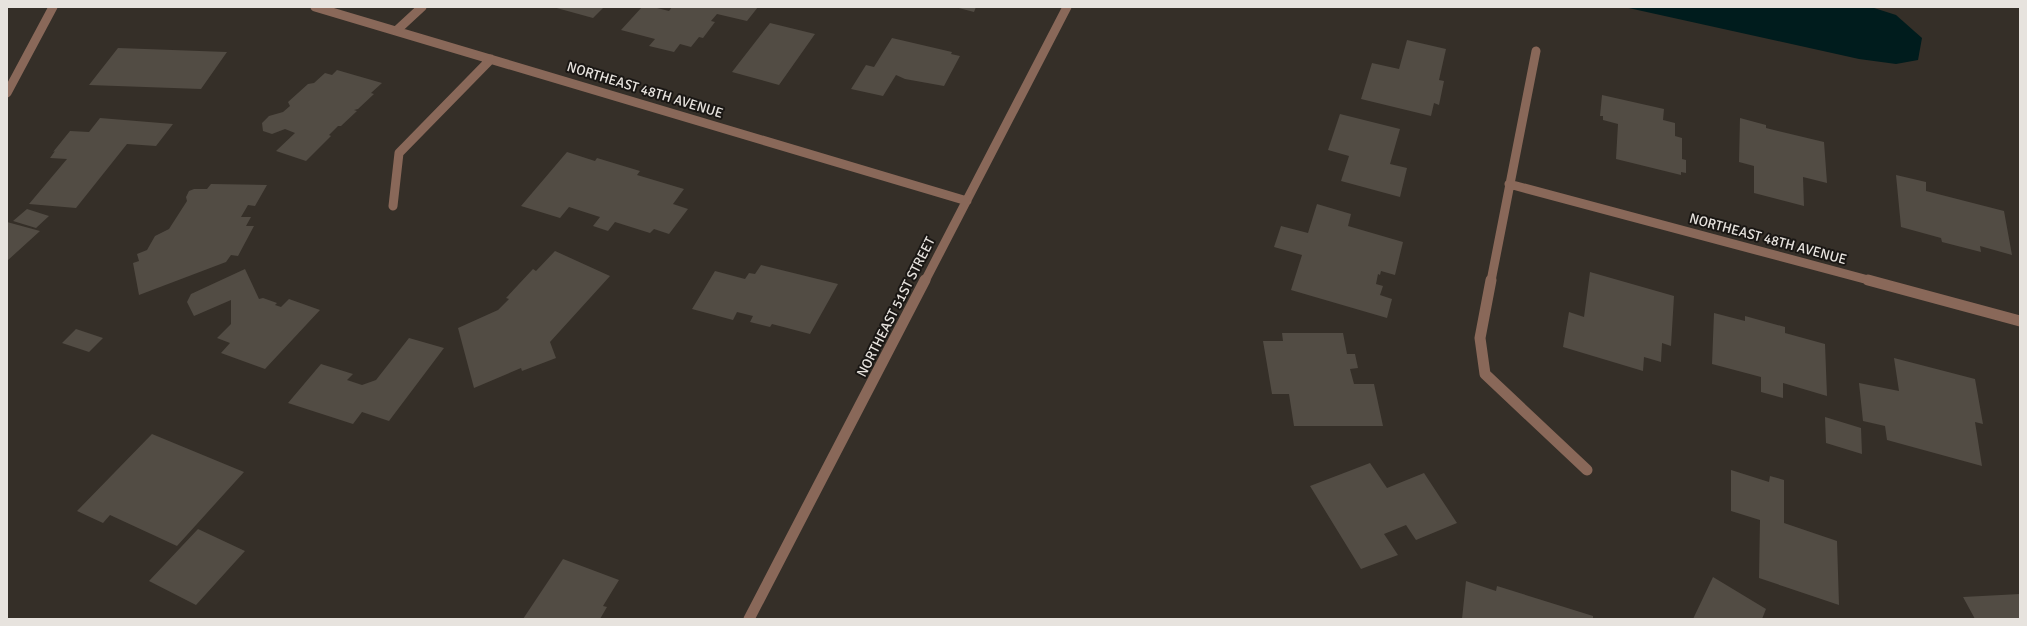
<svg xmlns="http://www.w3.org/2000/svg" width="2027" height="626" font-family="Signika,sans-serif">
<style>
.water{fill:#001c1d}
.building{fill:#524c44}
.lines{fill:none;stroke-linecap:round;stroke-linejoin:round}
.minor-far1{stroke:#896859;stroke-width:9}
.minor{stroke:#896859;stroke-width:11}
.labels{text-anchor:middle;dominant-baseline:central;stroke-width:4;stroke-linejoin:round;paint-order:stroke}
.street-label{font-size:14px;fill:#e7e3de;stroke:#1a1714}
</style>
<rect width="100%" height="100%" fill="#352f28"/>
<path class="water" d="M1624,7H1871L1896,15L1922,38L1918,60L1896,64L1859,59Z"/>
<path class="building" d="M553,7H604L593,18Z
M642,7H653L669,11L672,7H758L747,21L717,14L711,21L715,22L703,38L699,37L691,47L680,44L674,52L649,46L655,39L621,30Z
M955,7H976L974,12Z
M770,23L815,34L779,85L732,72Z
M892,38L952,52L951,54L960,56L944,86L905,79L896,75L883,96L851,89L866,65L874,67Z
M1407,40L1446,49L1439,80L1444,81L1439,105L1434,103L1431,116L1361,99L1372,63L1399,69Z
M118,48L227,52L201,89L89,85Z
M337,70L382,83L371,93L374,94L358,109L354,110L357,111L341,126H338L329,135L331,136L306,161L276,151L295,133L285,129L272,134L263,131L262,123L269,116L283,112L290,106L288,102L308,84L314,83L325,73L332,75Z
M1602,95L1664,109L1663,120L1675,123V136L1682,138V159L1686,160V173L1681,172V175L1616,159L1618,124L1603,120V116H1600Z
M1340,114L1400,129L1390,164L1407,168L1400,197L1341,181L1349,156L1328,150Z
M100,118L173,124L156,146L127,144L76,208L29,204L67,159L50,158L55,151L53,152L70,131L89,132Z
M1740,118L1766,125V128L1824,142L1827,183L1803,177L1804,206L1754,193V166L1739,162Z
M567,152L595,161L597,158L640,171L637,175L684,189L673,204L688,209L669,234L654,229L650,233L615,222L608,231L593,226L600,217L569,207L560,218L521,206Z
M1896,175L1926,182V191L2004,211L2012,255L1980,246L1981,252L1942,242L1941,238L1901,227Z
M211,184L267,185L255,206L248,205L241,217H251L246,226H254L238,256L231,255L226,262L139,295L133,263L139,261L137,254L147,250L155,236L169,229L187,201L186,197L189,191L194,189H207Z
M1317,204L1351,214L1348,226L1403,242L1395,275L1381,271L1380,275L1378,274L1376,284L1383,286L1380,295L1392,299L1387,318L1291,290L1302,255L1274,247L1281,226L1308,233Z
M27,209L49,216L36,228L13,221Z
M7,222L40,231L7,261Z
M555,251L610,276L550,342L556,358L522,371L521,368L474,388L458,328L498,310L509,299L506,298L533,269L536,271Z
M761,265L838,284L810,334L772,324L770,327L750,322L753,316L737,312L733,320L692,309L715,271L745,279L749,273L755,274Z
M245,269L259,299L263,298L277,303L275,305L281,307L289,299L320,310L265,369L221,353L230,343L217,338L231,324V300L194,316L187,302L191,294Z
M1590,272L1674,296L1671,346L1662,343L1661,362L1644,357L1643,371L1563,347L1569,312L1584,317Z
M1714,313L1745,321V316L1785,327V333L1825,344L1827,396L1783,383V398L1761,392V377L1712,364Z
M76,329L103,338L89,352L62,343Z
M1282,333H1343L1347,354H1355L1358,368L1350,369L1354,384H1374L1383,426H1294L1289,394H1272L1263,341H1283Z
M409,338L444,348L389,421L362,412L353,424L288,403L321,364L353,374L347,380L362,385L376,380Z
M1894,358L1975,379L1983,424L1975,422L1982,466L1887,440L1885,426L1863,421L1859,383L1899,391Z
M1825,417L1861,428L1862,454L1826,443Z
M152,434L244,472L177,546L110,515L103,523L77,511Z
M1370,463L1387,488L1424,473L1457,523L1416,540L1406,525L1384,534L1398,555L1361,569L1310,486Z
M1731,470L1769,482L1770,476L1784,480V523L1837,541L1839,605L1759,578L1760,520L1731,511Z
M198,529L245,551L196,605L149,581Z
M563,559L619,580L603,606L607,607L600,619H523Z
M1713,577L1766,609L1762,619H1693Z
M1466,581L1496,591L1497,586L1593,616V619H1462Z
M2020,594V619H1975L1963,597Z"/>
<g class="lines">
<path class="minor-far1" d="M315,7L967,201
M396,31L422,7
M7,93L53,7
M1509,184L1872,281
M393,206L399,153L491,59
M925,281L1067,7
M1491,281L1536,51"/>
<path class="minor" d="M1491,280L1480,338L1485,374L1587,470
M1868,280L2020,321
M749,619L925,280"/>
</g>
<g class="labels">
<g class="street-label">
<text transform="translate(645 90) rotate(17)">NORTHEAST 48TH AVENUE</text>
<text transform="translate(1768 239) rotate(15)">NORTHEAST 48TH AVENUE</text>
<text transform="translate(896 307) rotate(-63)">NORTHEAST 51ST STREET</text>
</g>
</g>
<rect width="2027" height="626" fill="none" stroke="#e7e3de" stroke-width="16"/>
</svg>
